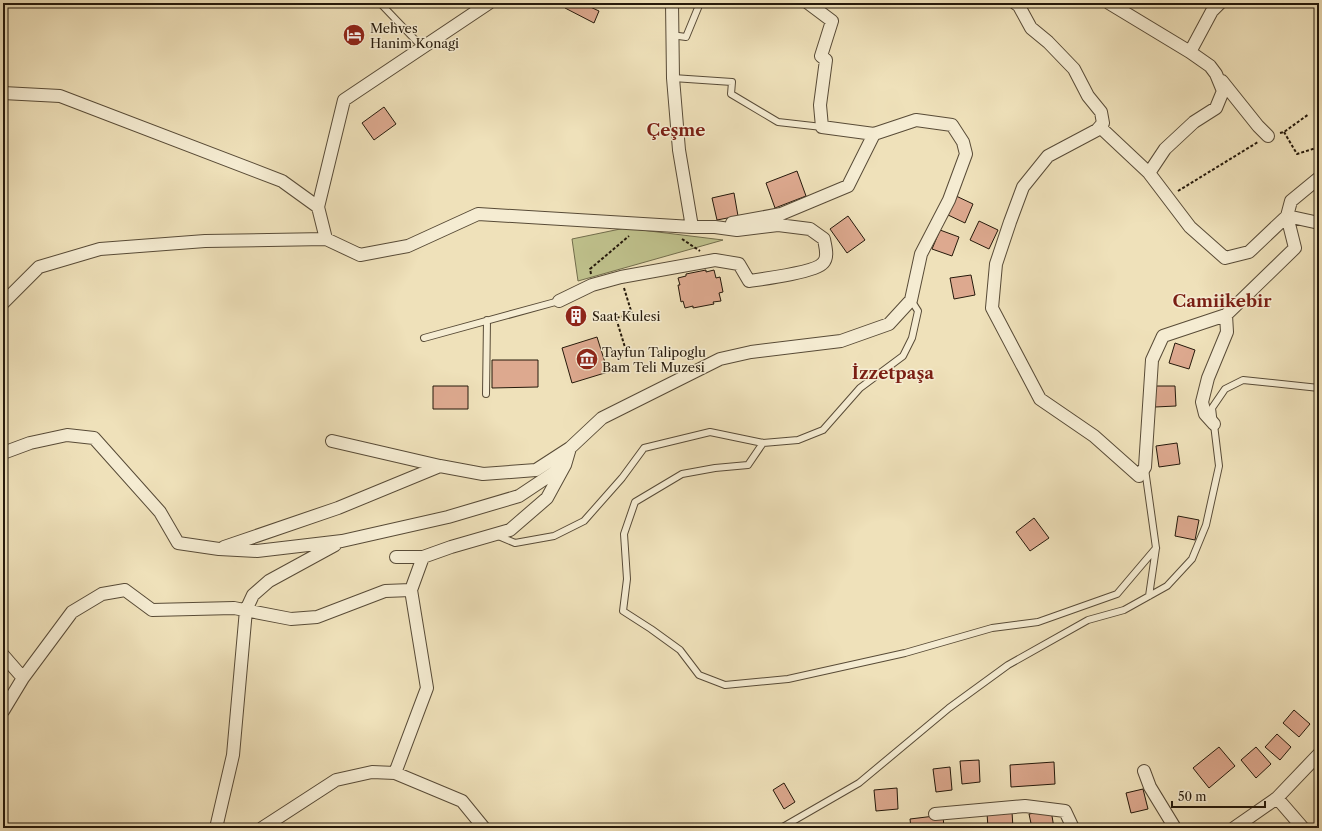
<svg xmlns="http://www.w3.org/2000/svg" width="1322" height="831" font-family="'Libre Caslon Text',serif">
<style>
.green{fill:#bfc18c;stroke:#726d4c}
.building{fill:#dda98f;stroke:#25190b}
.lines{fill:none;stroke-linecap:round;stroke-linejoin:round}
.lane-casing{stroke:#584b37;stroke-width:8}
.street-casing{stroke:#584b37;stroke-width:14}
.path{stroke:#25190b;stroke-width:2;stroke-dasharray:3 2;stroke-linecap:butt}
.lane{stroke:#f5ecd2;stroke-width:6}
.street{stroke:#f5ecd2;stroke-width:12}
.labels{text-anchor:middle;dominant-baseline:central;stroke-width:3;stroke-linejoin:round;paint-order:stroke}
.poi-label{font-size:13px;fill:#25190b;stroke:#f5ecd2;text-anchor:start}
.district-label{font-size:17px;font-weight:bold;fill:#7a1f14;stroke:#f5ecd2}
</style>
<rect width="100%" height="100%" fill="#efe1ba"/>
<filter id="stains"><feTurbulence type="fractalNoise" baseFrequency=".005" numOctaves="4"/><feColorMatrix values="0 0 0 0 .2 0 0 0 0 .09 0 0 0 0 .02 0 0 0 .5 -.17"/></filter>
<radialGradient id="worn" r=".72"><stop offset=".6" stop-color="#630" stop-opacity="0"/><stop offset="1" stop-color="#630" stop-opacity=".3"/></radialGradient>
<path class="green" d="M625,228L723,240L578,281L572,239Z"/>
<path class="building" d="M567,3H586V5L599,11L594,23L565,8Z
M384,107L396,124L374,140L362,123Z
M797,171L806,196L775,208L766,183Z
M734,193L738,216L717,220L712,198Z
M954,195L973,204L965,223L946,214Z
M848,216L865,240L847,253L830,229Z
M979,221L998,230L989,249L970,240Z
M940,230L959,237L952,256L932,249Z
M706,270V272L714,270L716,278L720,277L723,292L719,293L721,301L713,302L714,304L693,308V306L685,308L683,301L681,302L678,285H680L678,278L686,276V274Z
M971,275L975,295L954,299L950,278Z
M580,310L581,320L571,322L570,311Z
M597,337L608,372L572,383L562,348Z
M1175,343L1195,350L1189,369L1169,363Z
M492,360H538V387L492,388Z
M433,386H468V409H433Z
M1154,386H1175L1176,406L1155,407Z
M1177,443L1180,464L1159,467L1156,446Z
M1178,516L1199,520L1195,540L1175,536Z
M1034,518L1049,538L1030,551L1016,532Z
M1294,710L1310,724L1299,737L1283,723Z
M1277,734L1291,747L1280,760L1265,747Z
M1219,747L1235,766L1209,788L1193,768Z
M1256,747L1271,764L1256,778L1241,760Z
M979,760L980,782L962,784L960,761Z
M1054,762L1055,784L1011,787L1010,765Z
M950,767L952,790L936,792L933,769Z
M784,783L795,802L784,809L773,790Z
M897,788L898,809L876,811L874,790Z
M1143,789L1148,809L1131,813L1126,793Z
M1051,810L1054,828H1032L1029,814Z
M1012,812L1013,828H988L987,813Z
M943,815L944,828H911L910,819Z"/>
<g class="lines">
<g class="lane-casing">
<path id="lane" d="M380,3L423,48
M671,35L686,37L700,3
M673,78L732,82L731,94L778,122L822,127
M424,338L559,301
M486,394L487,320
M763,443L748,465L715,468L682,474L635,502L624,534L627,579L623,611L651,629L680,650L699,675L725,685L788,679L905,653L992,628L1038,622L1117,594L1156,548
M1145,469L1156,548L1149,596
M496,535L515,543L554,536L584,521L622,478L644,448L710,432L763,443L798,440L823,430L860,388L903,356L912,338L918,311L911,300
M781,828L859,783L949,708L1008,665L1088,620L1124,610L1167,586L1192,559L1206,525L1219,466L1212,408L1225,389L1243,380L1319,388"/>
</g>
<g class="street-casing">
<path id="street" d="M1015,3L1019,6L1031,28L1048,42L1074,69L1088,96L1101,112L1103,123L1097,130L1048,156L1023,187L1010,222L996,264L992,308L1040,399L1094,436L1139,476L1145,467L1152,360L1163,336L1226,315L1295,248L1287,216L1291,201L1319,178
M1109,3L1190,52L1210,66L1216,74L1223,91L1216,108L1194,122L1165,149L1149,173L1190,227L1225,258L1249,252L1287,216L1319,223
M1190,52L1212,11L1220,3
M1222,81L1258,126L1268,136
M3,93L60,96L282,181L318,207L326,239L360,255L408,246L478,214L692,227
M1100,127L1149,173
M318,207L344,100L489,3
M732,223L781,214L848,186L874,134
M559,301L592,285L621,277L715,260L739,264L749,281C763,279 816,272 823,263C829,257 825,246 824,239L810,229L778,225L737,230L715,227H692L679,150L673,78L672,3
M3,303L39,267L100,249L205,241L326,239
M1214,424L1205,414L1202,402L1208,378L1227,332L1226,315
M332,441L440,466L483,474L536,470L570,448
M3,453L30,443L67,435L94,438L160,512L178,543L219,549L257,551L342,541L448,517L519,496L564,466
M224,547L338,508L440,466
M396,557H423L451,547L510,530L547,498L565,465L570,448L602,418L720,359L751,352L841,341L889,324L911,300L921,254L949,200L966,154L963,142L952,125L916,120L874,134L822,127L820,105L826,60L821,56L832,21L808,3
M423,557L411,590L427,688L395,773L462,801L484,828
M3,655L23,678
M3,711L23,678L72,612L102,594L125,590L152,610L234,608L291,619L317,617L385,591L411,590
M1144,771L1150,787L1175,828
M1277,798L1303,828
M935,814L1025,806L1065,811L1073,828
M216,828L233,755L246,610L253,595L269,581L335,545
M262,828L336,780L372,772L395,773
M1234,828L1277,798L1319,754"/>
</g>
<path class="path" d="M1284,132L1297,154L1319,147
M1280,133L1284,132L1309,114
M1178,191L1258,142
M682,239L700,251
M591,274L590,269L629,236
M624,288L632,314L616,318L627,354"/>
<use href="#lane" class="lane"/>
<use href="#street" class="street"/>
</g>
<defs>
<g id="hotel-disc" transform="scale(1.15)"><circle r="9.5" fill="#8f2418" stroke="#f5ecd2"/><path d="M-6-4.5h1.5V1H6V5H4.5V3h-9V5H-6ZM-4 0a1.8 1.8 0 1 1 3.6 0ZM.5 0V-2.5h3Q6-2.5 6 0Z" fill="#fff"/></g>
<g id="building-disc" transform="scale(1.15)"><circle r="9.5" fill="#8f2418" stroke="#f5ecd2"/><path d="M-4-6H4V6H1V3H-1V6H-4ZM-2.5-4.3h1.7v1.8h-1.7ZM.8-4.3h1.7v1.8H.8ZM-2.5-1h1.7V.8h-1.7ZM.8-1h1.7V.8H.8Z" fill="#fff"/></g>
<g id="museum-disc" transform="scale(1.15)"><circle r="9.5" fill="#8f2418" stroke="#f5ecd2"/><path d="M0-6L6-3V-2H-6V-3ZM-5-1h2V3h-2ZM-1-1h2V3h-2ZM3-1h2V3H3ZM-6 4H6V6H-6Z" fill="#fff"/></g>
</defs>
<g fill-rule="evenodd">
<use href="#hotel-disc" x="354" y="35"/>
<use href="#building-disc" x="576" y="316"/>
<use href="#museum-disc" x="587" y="359"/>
</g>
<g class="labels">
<g class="poi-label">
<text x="370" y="28">Mehves<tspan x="370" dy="15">Hanim Konagi</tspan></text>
<text x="592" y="316">Saat Kulesi</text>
<text x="602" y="352">Tayfun Talipoglu<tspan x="602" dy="15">Bam Teli Muzesi</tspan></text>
</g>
<g class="district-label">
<text x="676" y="130">Çeşme</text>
<text x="1222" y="301">Camiikebir</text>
<text x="893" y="373">İzzetpaşa</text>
</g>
</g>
<rect width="1322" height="831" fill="none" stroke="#efe1ba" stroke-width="16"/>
<rect x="4" y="4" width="1314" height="823" fill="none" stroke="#25190b" stroke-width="2"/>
<rect x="8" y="8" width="1306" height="815" fill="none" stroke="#25190b"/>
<path d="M1172 801v6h93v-6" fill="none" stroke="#25190b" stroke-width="2"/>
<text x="1178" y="801" font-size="12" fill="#25190b" stroke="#f5ecd2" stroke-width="3" paint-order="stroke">50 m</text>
<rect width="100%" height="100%" filter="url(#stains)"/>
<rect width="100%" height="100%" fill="url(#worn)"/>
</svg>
